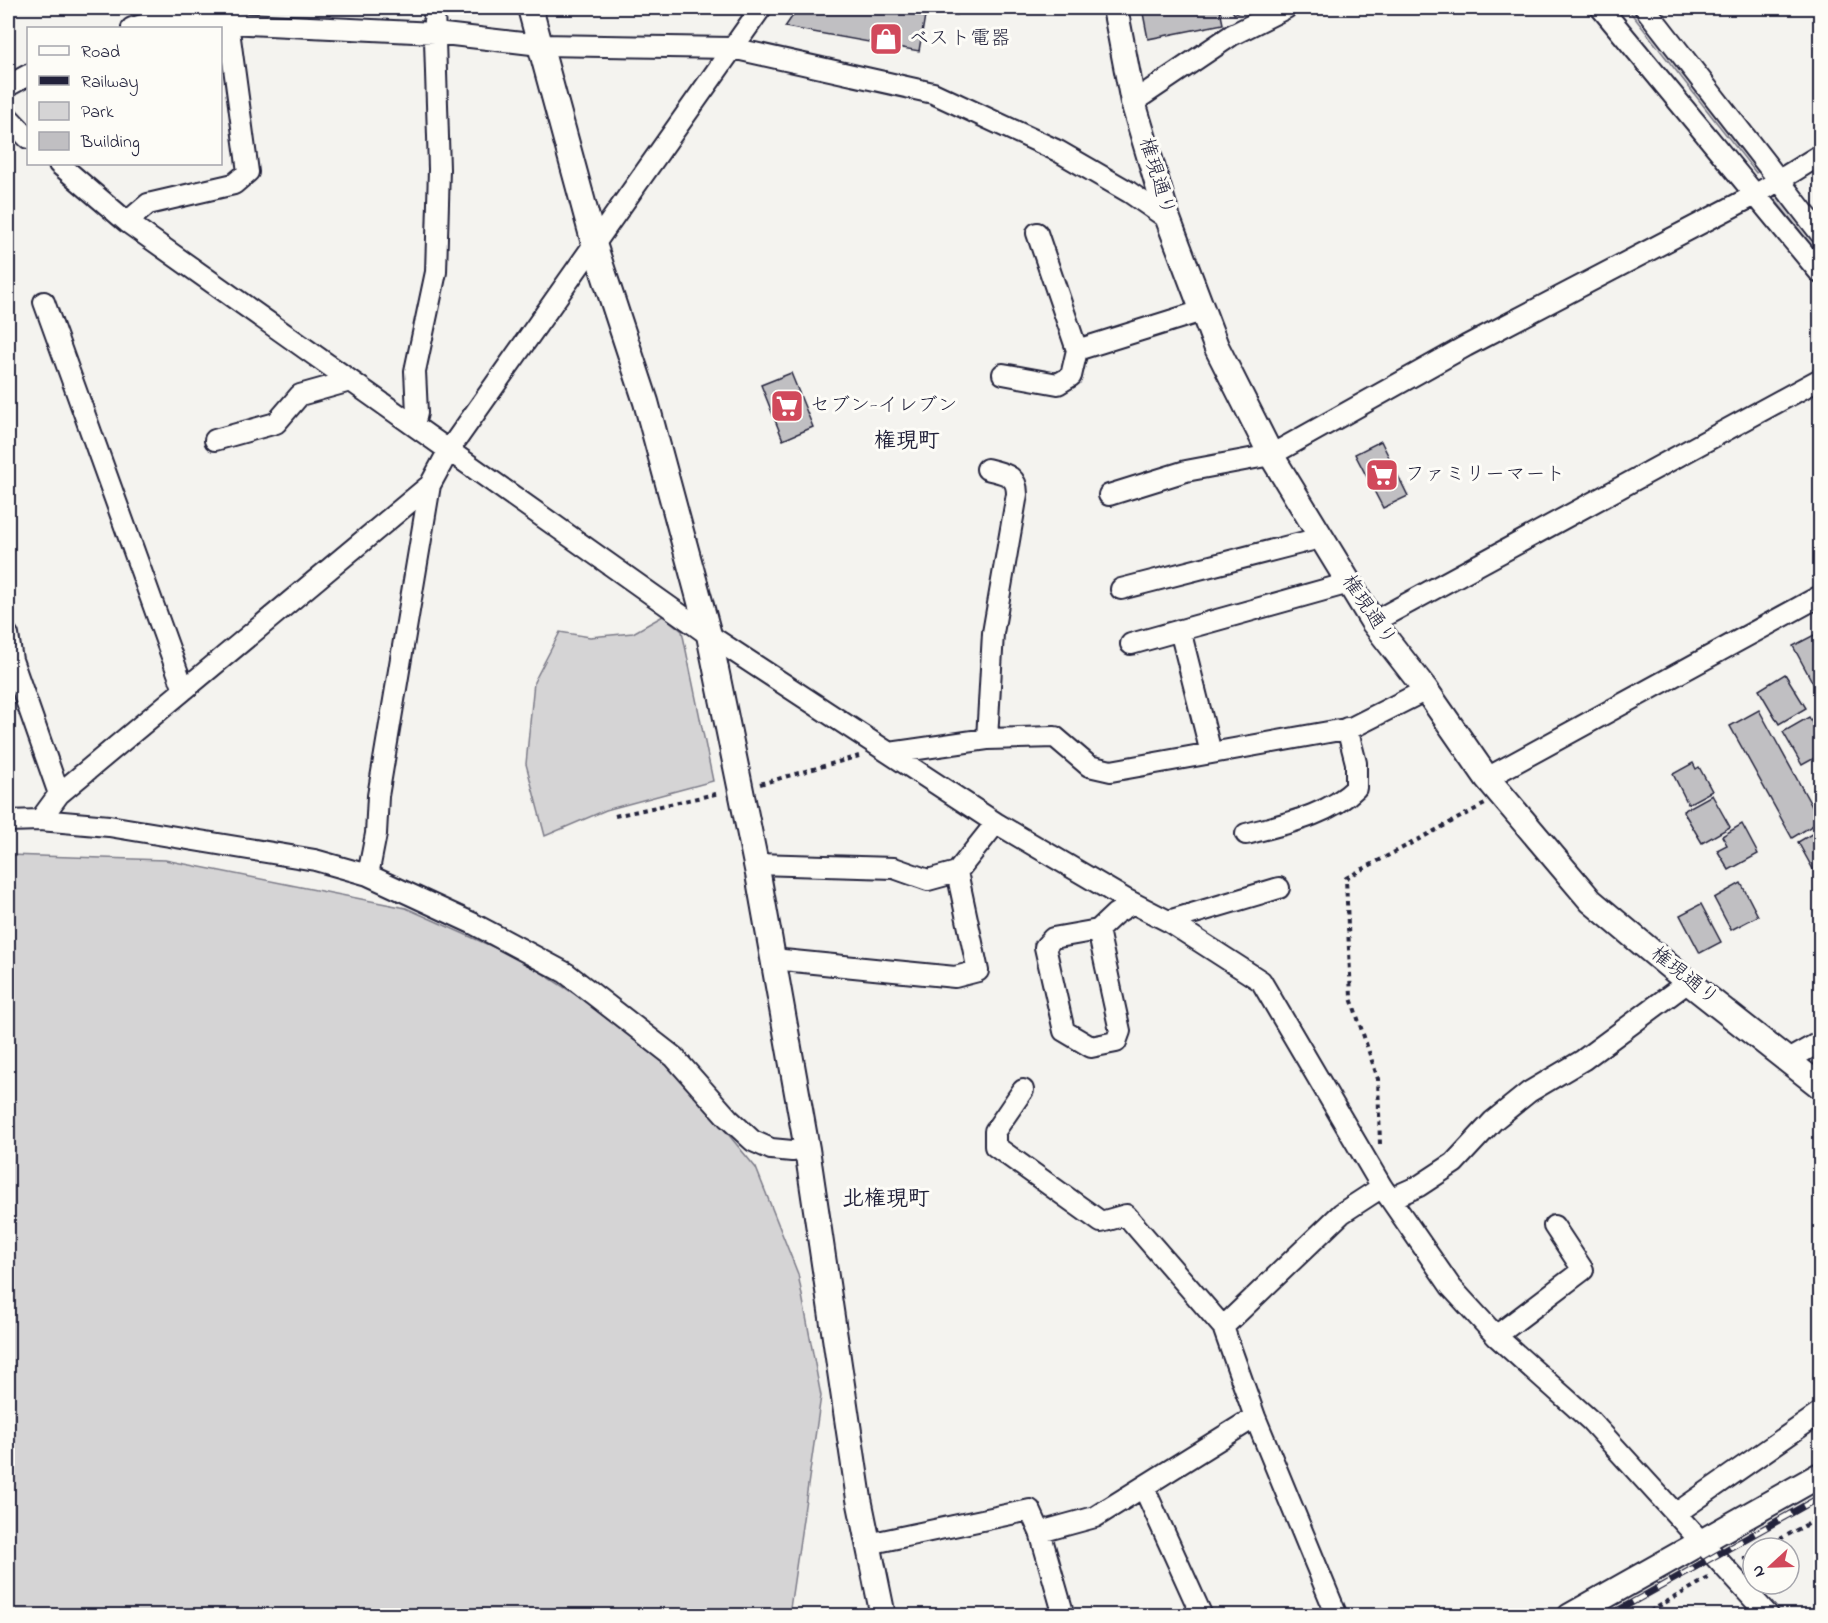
<svg xmlns="http://www.w3.org/2000/svg" width="1828" height="1623" font-family="'Indie Flower','Klee One',sans-serif">
<style>
.green{fill:#d5d4d5;stroke:#7c7b88;stroke-width:1.5}
.building{fill:#c0bfc2;stroke:#22223b;stroke-width:1.5}
.lines{fill:none;stroke-linecap:round;stroke-linejoin:round}
.minor-casing{stroke:#22223b;stroke-width:24}
.tertiary-casing{stroke:#22223b;stroke-width:28}
.path{stroke:#22223b;stroke-width:4;stroke-dasharray:4.5 4.5;stroke-linecap:butt}
.minor{stroke:#fdfcf7;stroke-width:20}
.tertiary{stroke:#fdfcf7;stroke-width:24}
.rail-casing{stroke:#22223b;stroke-width:7}
.rail{stroke:#fdfcf7;stroke-width:4.5;stroke-dasharray:14;stroke-linecap:butt}
.labels{text-anchor:middle;dominant-baseline:central;stroke-width:6;stroke-linejoin:round;paint-order:stroke}
.poi-label{font-size:20px;fill:#22223b;stroke:#fdfcf7;text-anchor:start}
.street-label{font-size:20px;fill:#22223b;stroke:#fdfcf7}
.quarter-label{font-size:22px;font-weight:bold;fill:#22223b;stroke:#fdfcf7}
</style>
<rect width="100%" height="100%" fill="#f4f3ef"/>
<filter id="ink" filterUnits="userSpaceOnUse"><feTurbulence type="fractalNoise" baseFrequency=".0167" numOctaves="2"/><feDisplacementMap in="SourceGraphic" scale="12" xChannelSelector="R" yChannelSelector="G"/><feConvolveMatrix kernelMatrix="1 2 1 2 8 2 1 2 1" color-interpolation-filters="sRGB"/></filter>
<g filter="url(#ink)">
<path class="green" d="M1627,8H1636L1762,168L1756,173Z
M1777,191L1820,245V256L1772,196Z
M663,616L682,631L713,781L606,810L545,836L526,764L534,682L560,632L590,637L633,633Z
M8,855L165,860L406,908L520,959L595,1007L680,1076L756,1168L798,1274L821,1396L789,1615L8,1616Z"/>
<path class="building" d="M798,8H958L957,15L926,10L919,51L785,27Z
M1142,8H1226L1220,10L1223,24L1148,39Z
M1231,8H1248L1234,14Z
M791,373L813,427L783,440L761,385Z
M1381,441L1408,496L1383,508L1355,454Z
M1820,632V681L1814,685L1793,646Z
M1785,674L1806,708L1779,724L1759,690Z
M1759,710L1820,821L1792,838L1730,726Z
M1809,717L1820,738V755L1802,765L1783,732Z
M1693,763L1696,769L1699,767L1712,791L1688,804L1673,774Z
M1712,795L1730,827L1702,843L1683,811Z
M1742,824L1758,854L1729,870L1717,850L1727,845L1722,836Z
M1820,829V882L1798,842Z
M1741,883L1758,916L1731,930L1714,898Z
M1701,904L1721,942L1700,953L1680,915Z"/>
<g class="lines">
<g class="minor-casing">
<path id="minor" d="M1601,8L1820,273
M1645,8L1820,233
M132,28L149,23H228L435,33L540,45L732,48L933,93L1058,151L1129,192L1168,219
M8,86L28,75
M1133,102L1232,35L1286,8
M8,117L28,138
M59,164L127,222L709,635L996,823L1127,900L1168,921L1261,981L1382,1187L1451,1287L1496,1336L1590,1420L1769,1616
M127,222L148,204L234,184L248,172L228,23
M44,302L184,690
M1077,350L1202,311
M1003,374L1058,384L1071,376L1077,350L1037,233
M414,425L417,413L415,371L436,272L439,169L434,8
M215,440L276,423L300,395L350,381
M987,469C1004,474 1017,474 1017,494L993,633L987,739
M1109,495L1186,471L1271,455L1466,346L1755,195L1820,155
M1121,589L1320,538
M1373,622L1820,379
M1180,630L1211,753
M8,635L12,660L59,794
M1131,644L1349,583
M890,753L987,739L1055,737L1089,766L1111,771L1351,728L1426,690
M1487,778L1820,596
M40,820L59,794L430,485L449,450L761,8
M8,821L40,820L109,826L315,860L368,875L472,923L566,973L674,1057L728,1118L753,1141L771,1149L792,1151L807,1149
M1246,834C1283,824 1328,816 1356,788V763L1347,728
M756,864L894,868L928,880L957,872
M368,875L376,834L378,796L430,485
M1168,921L1279,888
M1098,930L1120,1031L1116,1042L1091,1047L1064,1031L1045,947L1053,938L1098,930L1115,914L1133,903
M773,959L955,977L978,971L957,872L996,823
M1788,1060L1820,1042
M1023,1090L995,1131V1146L1101,1222L1126,1215L1223,1327L1255,1417L1337,1616
M1392,1198L1419,1186L1454,1163L1493,1121L1529,1092L1583,1060L1688,982
M1223,1327L1342,1213L1382,1187
M1496,1336L1583,1270L1554,1226
M1144,1488L1202,1616
M1678,1512L1820,1413
M1040,1532L1095,1517L1255,1417
M868,1544L1030,1510L1040,1532L1064,1616"/>
</g>
<g class="tertiary-casing">
<path id="tertiary" d="M530,8L595,247L646,402L709,635L758,874L807,1149L859,1499L883,1616
M1115,8L1133,102L1168,219L1216,346L1271,455L1373,622L1426,690L1487,778L1591,901L1688,982L1820,1086
M1570,1616L1820,1475"/>
</g>
<path class="path" d="M760,784L859,756
M615,816L720,793
M1380,1144L1378,1079L1351,998L1346,878L1485,804
M1764,1548L1820,1517
M1743,1559L1753,1554
M1642,1616L1710,1577"/>
<use href="#minor" class="minor"/>
<use href="#tertiary" class="tertiary"/>
<g class="rail-casing">
<path id="rail" d="M1608,1616L1820,1497"/>
</g>
<use href="#rail" class="rail"/>
</g>
</g>
<defs>
<g id="shop-square" transform="scale(1.725)"><rect x="-9" y="-9" width="18" height="18" rx="4" fill="#d1495b" stroke="#fdfcf7"/><path d="M-5-2.5h2.3a2.7 3.5 0 0 1 5.4 0H5L5.5 6h-11ZM-1.5-2.5h3a1.5 2.3 0 0 0-3 0Z" fill="#fff"/></g>
<g id="supermarket-square" transform="scale(1.725)"><rect x="-9" y="-9" width="18" height="18" rx="4" fill="#d1495b" stroke="#fdfcf7"/><path d="M-6-5.5h2.5l.6 2H6L4.5 2H-2.5L-4.4-4H-6ZM-1.5 3.2a1.3 1.3 0 1 0 .1 0ZM3 3.2a1.3 1.3 0 1 0 .1 0Z" fill="#fff"/></g>
</defs>
<g fill-rule="evenodd">
<use href="#shop-square" x="886" y="39"/>
<use href="#supermarket-square" x="787" y="406"/>
<use href="#supermarket-square" x="1382" y="475"/>
</g>
<g class="labels">
<g class="poi-label">
<text x="909" y="39">ベスト電器</text>
<text x="810" y="406">セブン-イレブン</text>
<text x="1405" y="475">ファミリーマート</text>
</g>
<g class="street-label">
<text transform="translate(1156 177) rotate(73)">権現通り</text>
<text transform="translate(1368 611) rotate(56)">権現通り</text>
<text transform="translate(1684 977) rotate(39)">権現通り</text>
</g>
<g class="quarter-label">
<text x="907" y="442">権現町</text>
<text x="886" y="1200">北権現町</text>
</g>
</g>
<rect width="1828" height="1623" fill="none" stroke="#fdfcf7" stroke-width="30"/>
<rect x="15" y="15" width="1798" height="1593" fill="none" stroke="#22223b" stroke-width="2" filter="url(#ink)"/>
<rect x="27" y="27" width="195" height="138" fill="#fdfcf7" stroke="#a5a5ac" stroke-width="1.5"/>
<rect x="39" y="46" width="30" height="9" fill="#fdfcf7" stroke="#a5a5ac" stroke-width="1.5"/>
<text x="81" y="57" font-size="18" fill="#22223b">Road</text>
<rect x="39" y="76" width="30" height="9" fill="#22223b" stroke="#a5a5ac" stroke-width="1.5"/>
<text x="81" y="87" font-size="18" fill="#22223b">Railway</text>
<rect x="39" y="102" width="30" height="18" fill="#d5d4d5" stroke="#a5a5ac" stroke-width="1.5"/>
<text x="81" y="117" font-size="18" fill="#22223b">Park</text>
<rect x="39" y="132" width="30" height="18" fill="#c0bfc2" stroke="#a5a5ac" stroke-width="1.5"/>
<text x="81" y="147" font-size="18" fill="#22223b">Building</text>
<g transform="translate(1771 1566) rotate(248)"><circle r="28" fill="#fdfcf7" stroke="#a5a5ac" stroke-width="1.5"/>
<path d="M0-4.5L10 22L0 15L-10 22Z" fill="#d1495b"/>
<text y="-9" font-size="16" font-weight="bold" text-anchor="middle" fill="#22223b">N</text>
</g>
</svg>
